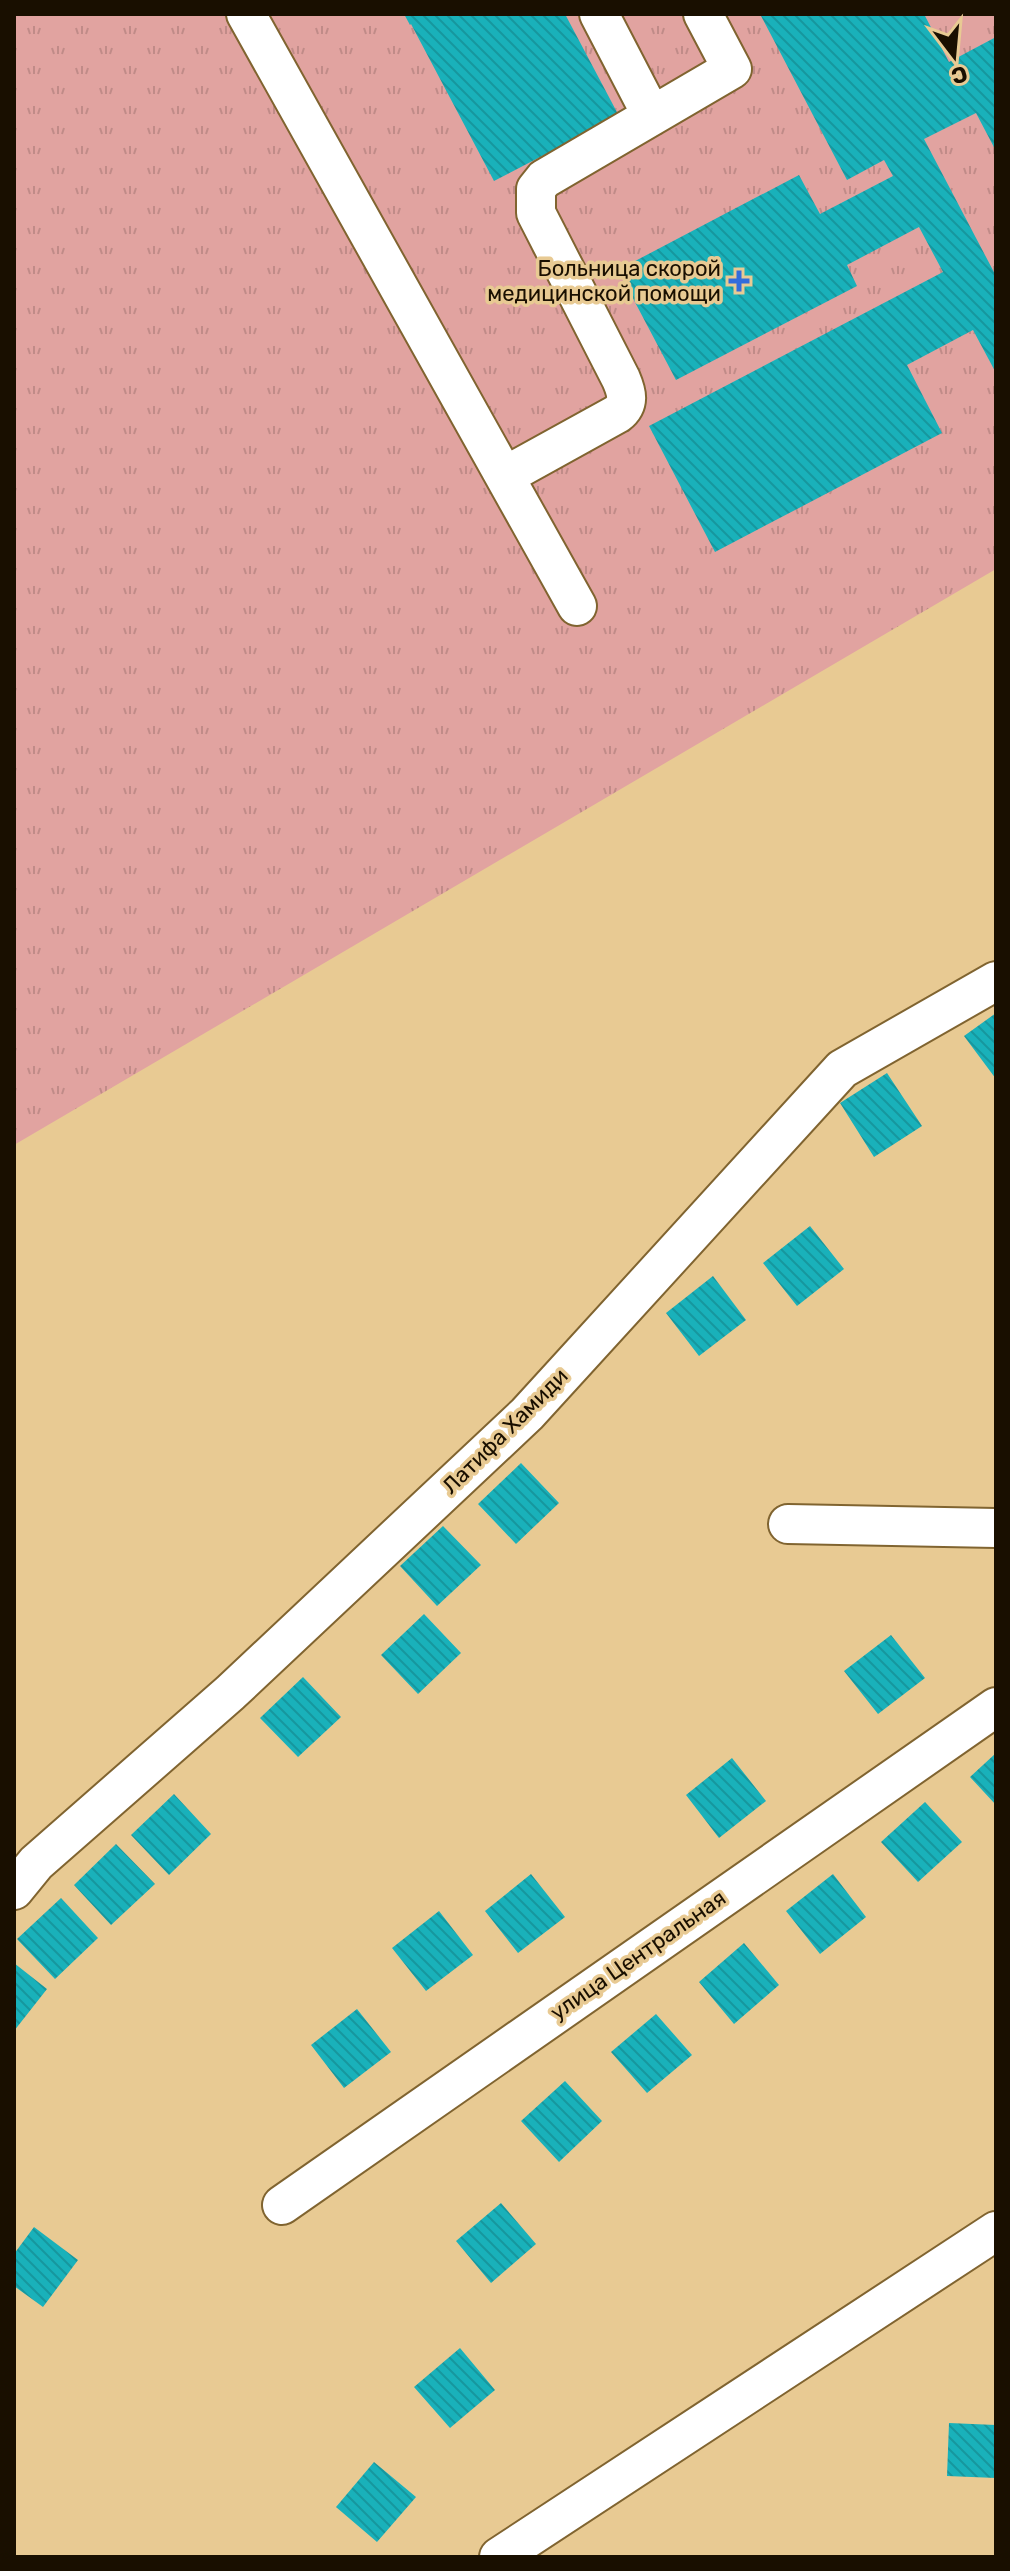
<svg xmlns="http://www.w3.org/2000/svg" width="1010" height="2571" font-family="Rubik,sans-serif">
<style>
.grass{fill:url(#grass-tufts)}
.building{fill:url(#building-back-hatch)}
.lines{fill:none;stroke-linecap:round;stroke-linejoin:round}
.minor-casing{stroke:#806430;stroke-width:42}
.minor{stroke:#fff;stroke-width:38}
.poi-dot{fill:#336cdb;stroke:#e8ca93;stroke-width:3}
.labels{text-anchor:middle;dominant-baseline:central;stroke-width:7;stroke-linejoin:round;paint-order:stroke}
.poi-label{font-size:22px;fill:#190f00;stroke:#e8ca93;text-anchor:end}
.street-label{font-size:22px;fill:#190f00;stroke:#e8ca93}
</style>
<defs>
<pattern id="grass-tufts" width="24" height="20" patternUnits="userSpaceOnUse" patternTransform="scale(2)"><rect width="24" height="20" fill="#e1a3a0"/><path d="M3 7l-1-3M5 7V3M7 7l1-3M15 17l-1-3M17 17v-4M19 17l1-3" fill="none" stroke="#c08b88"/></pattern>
<pattern id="building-back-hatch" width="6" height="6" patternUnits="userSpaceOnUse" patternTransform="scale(2)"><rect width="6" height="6" fill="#19b1ba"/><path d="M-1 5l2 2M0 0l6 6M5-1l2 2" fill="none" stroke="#16979e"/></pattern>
</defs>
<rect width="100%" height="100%" fill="#e8ca93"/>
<path class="grass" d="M14,14H996V569L14,1145Z"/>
<path class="building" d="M404,14H565L619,116L494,181L411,24L410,25Z
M760,14H924L949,62L996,37V151L976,113L924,139L996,276V373L973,330L907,365L942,433L715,552L649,426L943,272L919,227L847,265L857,286L676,380L618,270L799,175L820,214L893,176L884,160L847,180Z
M996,1013V1079L964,1036Z
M887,1073L922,1126L874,1157L840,1103Z
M810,1226L844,1269L797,1306L763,1263Z
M713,1276L746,1320L699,1356L666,1313Z
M521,1463L559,1503L516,1544L478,1504Z
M443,1526L481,1565L437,1606L400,1566Z
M424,1614L461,1653L418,1694L381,1655Z
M891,1635L925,1678L878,1714L844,1671Z
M303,1677L341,1717L298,1757L260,1718Z
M996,1753V1805L970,1777Z
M732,1758L766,1801L719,1838L686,1795Z
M174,1794L211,1834L169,1875L131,1835Z
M925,1802L962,1842L918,1882L881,1842Z
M116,1844L155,1884L111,1925L74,1885Z
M531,1874L565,1917L518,1953L485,1911Z
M833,1874L866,1917L820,1954L786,1911Z
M61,1898L98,1938L55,1979L17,1939Z
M439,1911L473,1955L426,1991L392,1948Z
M744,1943L779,1985L734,2024L699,1982Z
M14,1963L47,1989L14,2031Z
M357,2009L391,2052L344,2088L311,2045Z
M656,2014L692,2055L647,2093L611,2052Z
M565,2081L602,2121L559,2162L521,2121Z
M501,2203L536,2244L491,2283L456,2241Z
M34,2227L78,2260L43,2307L14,2286V2254Z
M460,2348L495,2390L450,2428L414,2387Z
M949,2423L996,2425V2478L947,2476Z
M374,2462L416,2497L377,2542L336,2507Z"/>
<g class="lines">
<g class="minor-casing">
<path id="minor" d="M246,14L577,606
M599,14L652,116
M505,476L617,414C630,404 627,393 621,379L536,213V189L544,179L732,69L703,14
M788,1524L996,1528
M14,1890L36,1863L230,1693L527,1414L842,1069L996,981
M282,2205L996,1707
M499,2557L996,2231"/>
</g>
<use href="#minor" class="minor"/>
</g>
<path class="poi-dot" d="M735 269h8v8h8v8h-8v8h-8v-8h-8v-8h8z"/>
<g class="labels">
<g class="poi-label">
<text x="721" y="268">Больница скорой<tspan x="721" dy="25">медицинской помощи</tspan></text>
</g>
<g class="street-label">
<text transform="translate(505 1431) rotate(-45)">Латифа Хамиди</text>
<text transform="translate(638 1955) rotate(-35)">улица Центральная</text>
</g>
</g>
<rect width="1010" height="2571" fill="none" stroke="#190f00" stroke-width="32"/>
<g transform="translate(954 56) rotate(164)" stroke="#e8ca93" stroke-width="6" paint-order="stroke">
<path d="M0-6L14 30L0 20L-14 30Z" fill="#190f00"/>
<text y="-12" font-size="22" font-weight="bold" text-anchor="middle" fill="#190f00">С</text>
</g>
</svg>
